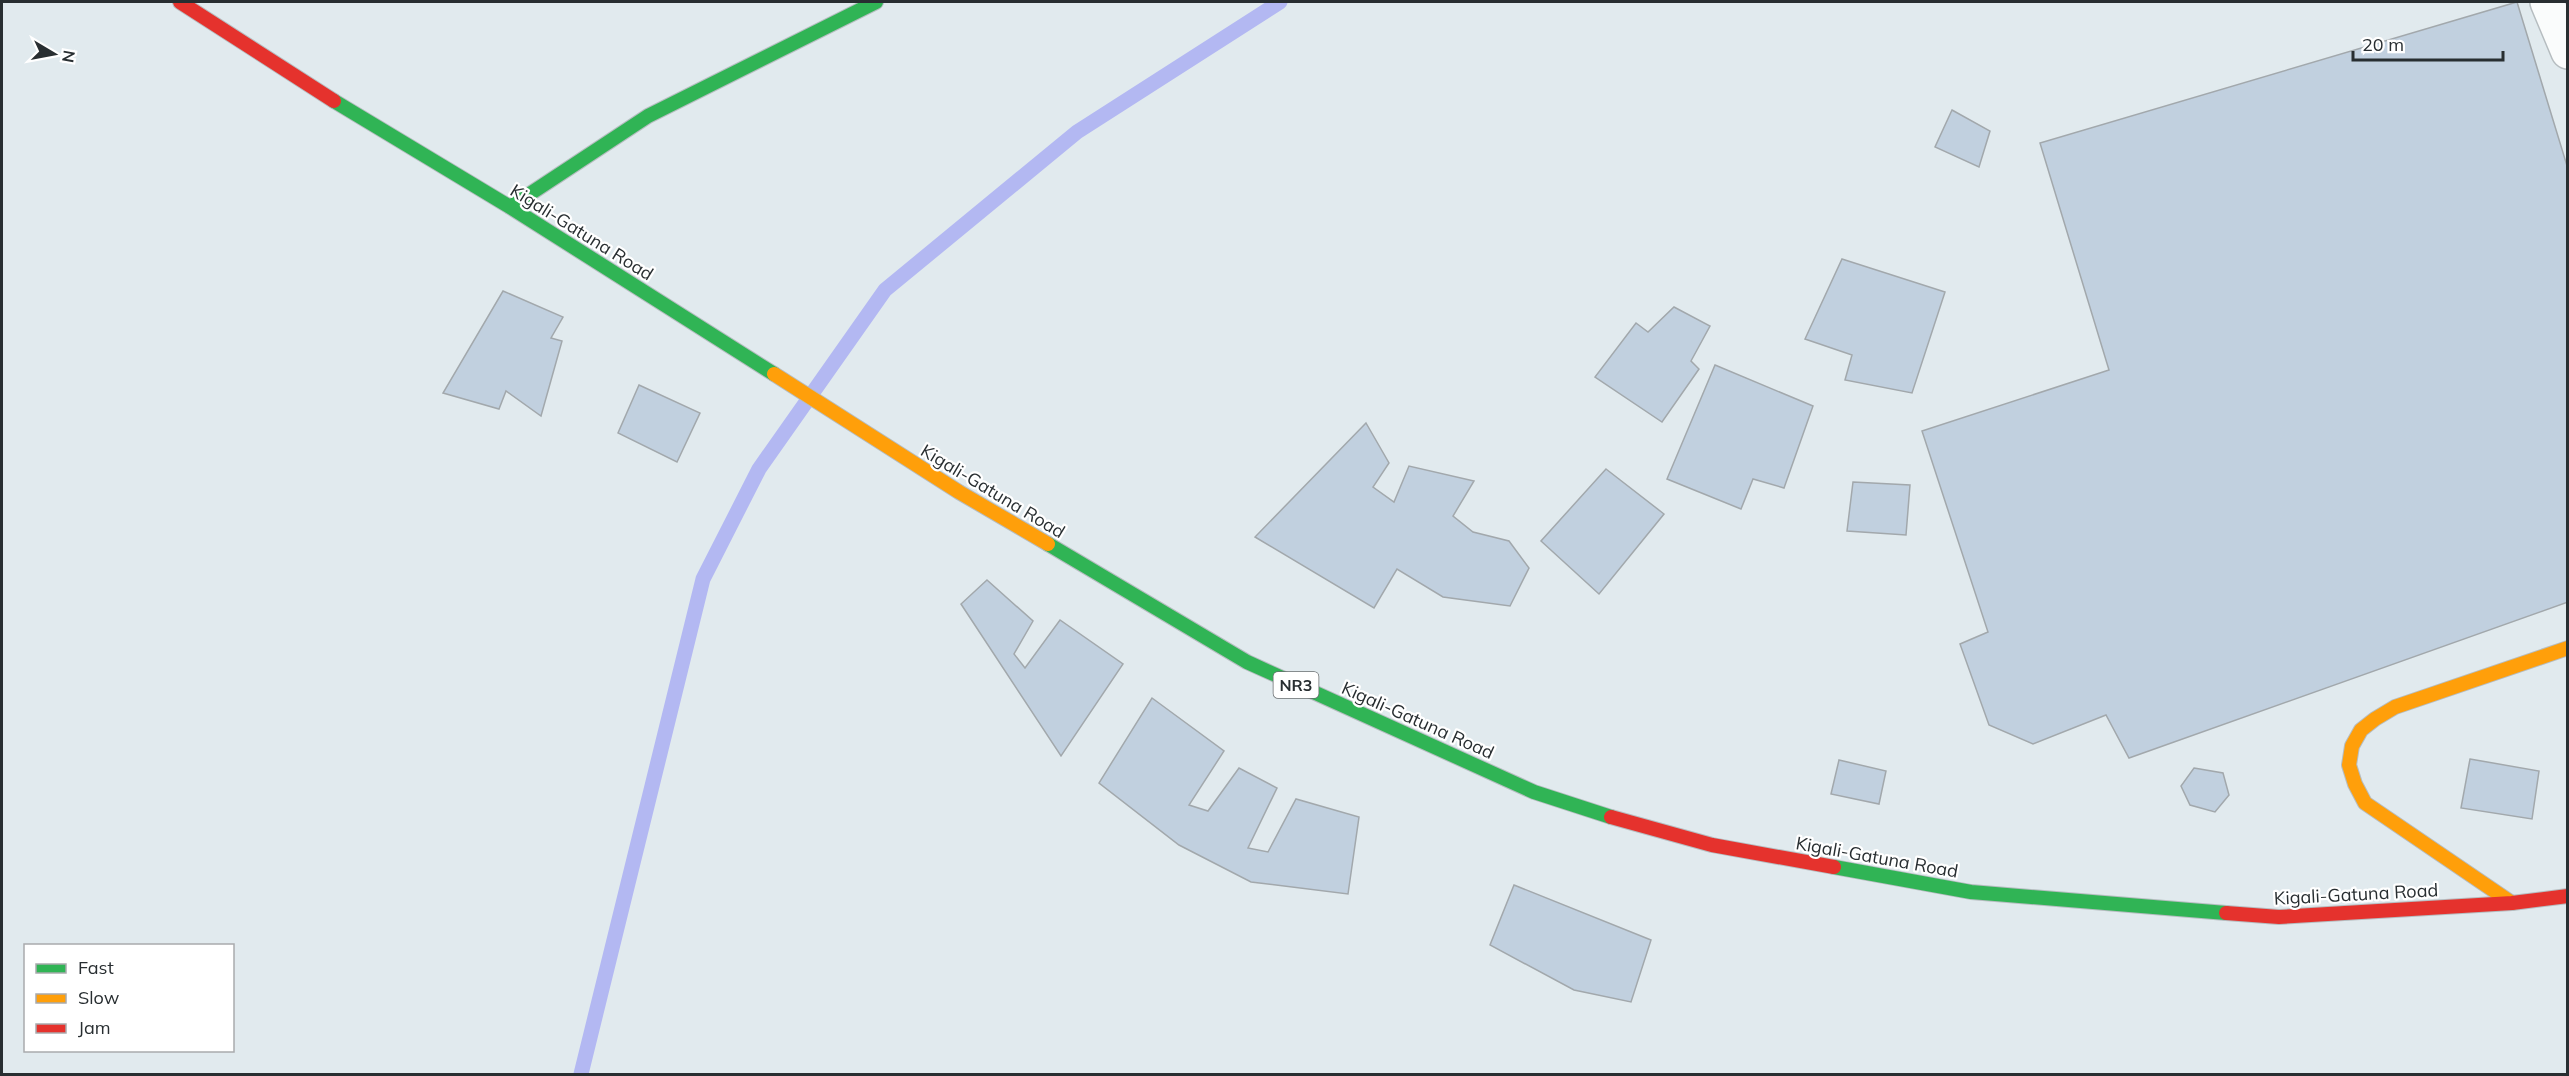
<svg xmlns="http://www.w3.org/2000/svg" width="2569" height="1076" font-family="Mulish,sans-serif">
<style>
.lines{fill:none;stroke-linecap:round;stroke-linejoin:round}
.stream{stroke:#b3b8f2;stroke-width:15}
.building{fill:#c1d0df;stroke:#a2a8ac;stroke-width:1.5}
.street-casing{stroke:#b6bdc0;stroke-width:36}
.fast-casing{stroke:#b6bdc0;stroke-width:16}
.slow-casing{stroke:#b6bdc0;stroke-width:16}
.jam-casing{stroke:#b6bdc0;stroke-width:16}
.street{stroke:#fafcfc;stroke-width:33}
.fast{stroke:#30b455;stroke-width:14}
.slow{stroke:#ff9f0a;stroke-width:14}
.jam{stroke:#e5322d;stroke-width:14}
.labels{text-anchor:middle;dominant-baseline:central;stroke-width:4.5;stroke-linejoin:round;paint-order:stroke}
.shield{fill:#fff;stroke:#686d6f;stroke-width:1.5}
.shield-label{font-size:16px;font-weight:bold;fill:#282e31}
.street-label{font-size:18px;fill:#282e31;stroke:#fff}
</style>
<rect width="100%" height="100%" fill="#e1eaee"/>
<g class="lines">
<path class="stream" d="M581,1074L703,579L759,469L885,290L1077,132L1280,2"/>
</g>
<path class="building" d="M2517,2L2568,169V602L2129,758L2106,715L2033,744L1989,725L1960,644L1988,632L1922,431L2109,370L2040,143Z
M1952,110L1990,131L1979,167L1935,147Z
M1842,259L1945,292L1912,393L1845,380L1852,355L1805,339Z
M503,291L563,317L551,338L562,341L541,416L506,391L499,409L443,393Z
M1674,307L1710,326L1691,361L1699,369L1662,422L1595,377L1636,323L1648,332Z
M1715,365L1813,406L1784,488L1753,479L1741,509L1667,479Z
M639,385L700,413L677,462L618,433Z
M1366,423L1389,463L1373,487L1394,502L1409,466L1474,481L1453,516L1473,532L1509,541L1529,568L1510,606L1443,597L1397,569L1374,608L1255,537Z
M1606,469L1664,514L1599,594L1541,541Z
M1853,482L1910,485L1906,535L1847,531Z
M987,580L1033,621L1014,654L1025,668L1060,620L1123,664L1061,756L961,604Z
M1152,698L1224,751L1189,805L1208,811L1239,768L1277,788L1248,848L1268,852L1296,799L1359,817L1348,894L1251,882L1179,845L1099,783Z
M2470,759L2539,771L2532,819L2461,808Z
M1839,760L1886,771L1879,804L1831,794Z
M2194,768L2223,773L2229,795L2215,812L2190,805L2181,786Z
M1514,885L1651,940L1631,1002L1574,990L1490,945Z"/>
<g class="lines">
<g class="street-casing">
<path id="street" d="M2547,2L2568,52"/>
</g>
<g class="fast-casing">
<path id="fast" d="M334,101L510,207L774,374
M510,207L648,116L876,2
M1048,544L1247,662L1534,792L1611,817
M1834,867L1971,892L2226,913"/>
</g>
<g class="slow-casing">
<path id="slow" d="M774,374L959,492L1048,544
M2512,903L2365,803L2355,784L2349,765L2352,746L2361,730L2375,719L2395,707L2568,648"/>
</g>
<g class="jam-casing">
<path id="jam" d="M180,2L334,101
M1611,817L1712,845L1834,867
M2226,913L2279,917L2512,903L2568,896"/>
</g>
<use href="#street" class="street"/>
<use href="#fast" class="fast"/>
<use href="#slow" class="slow"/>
<use href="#jam" class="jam"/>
</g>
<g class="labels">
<rect class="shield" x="1273.5" y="672" width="45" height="26" rx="4.5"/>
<g class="shield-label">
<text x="1296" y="685">NR3</text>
</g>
<g class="street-label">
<text transform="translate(582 232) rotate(32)">Kigali-Gatuna Road</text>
<text transform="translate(993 491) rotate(31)">Kigali-Gatuna Road</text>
<text transform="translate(1418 720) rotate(24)">Kigali-Gatuna Road</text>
<text transform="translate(1877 857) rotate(10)">Kigali-Gatuna Road</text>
<text transform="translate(2356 894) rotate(-3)">Kigali-Gatuna Road</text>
</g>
</g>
<rect width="2569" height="1076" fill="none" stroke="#282e31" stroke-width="6"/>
<rect x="24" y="944" width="210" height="108" fill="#ffffff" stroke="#a9abad" stroke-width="1.5"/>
<rect x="36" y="964" width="30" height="9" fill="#30b455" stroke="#a9abad" stroke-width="1.5"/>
<text x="78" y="974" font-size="18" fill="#282e31">Fast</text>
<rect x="36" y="994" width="30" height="9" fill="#ff9f0a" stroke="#a9abad" stroke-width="1.5"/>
<text x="78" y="1004" font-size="18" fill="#282e31">Slow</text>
<rect x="36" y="1024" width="30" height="9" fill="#e5322d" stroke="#a9abad" stroke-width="1.5"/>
<text x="78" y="1034" font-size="18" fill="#282e31">Jam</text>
<g transform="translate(54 54) rotate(100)" stroke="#ffffff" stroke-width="4.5" paint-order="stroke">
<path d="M0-4.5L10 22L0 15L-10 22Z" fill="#282e31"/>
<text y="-9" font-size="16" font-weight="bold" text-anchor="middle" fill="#282e31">N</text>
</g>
<path d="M2353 51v9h150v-9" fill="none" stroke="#282e31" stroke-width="3"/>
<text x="2362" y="51" font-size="18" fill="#282e31" stroke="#ffffff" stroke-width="4.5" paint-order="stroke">20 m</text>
</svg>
